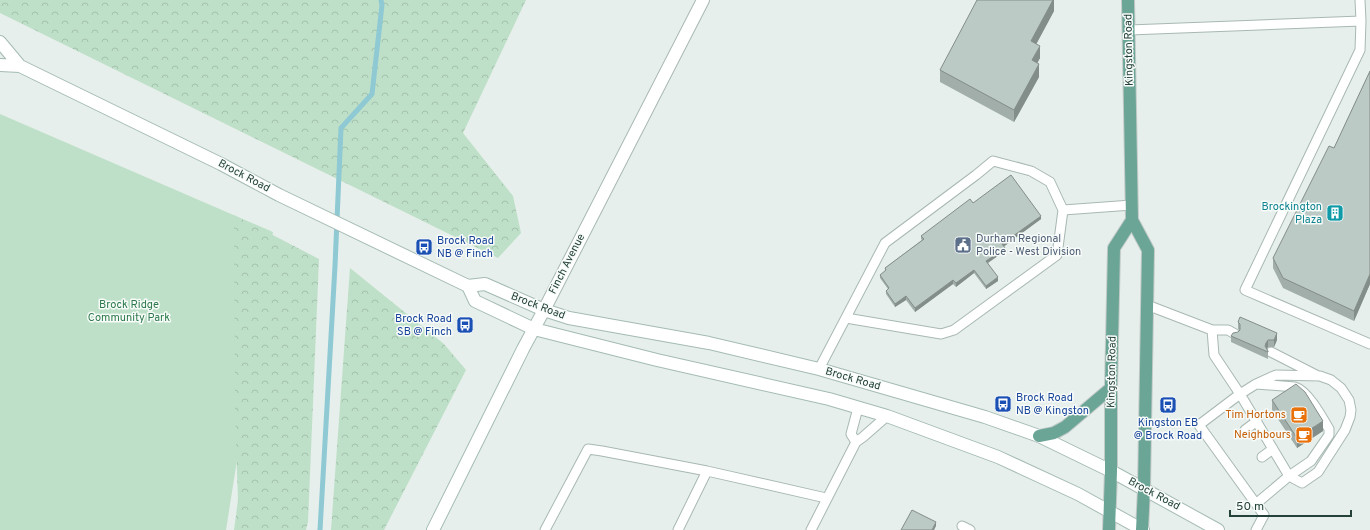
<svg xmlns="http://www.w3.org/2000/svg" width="1370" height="530" font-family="Overpass,sans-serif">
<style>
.green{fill:#bfe0c8}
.forest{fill:url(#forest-crowns)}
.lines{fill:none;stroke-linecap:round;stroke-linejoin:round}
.stream{stroke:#8ec9d4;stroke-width:5}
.lane-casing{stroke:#a8b8b2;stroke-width:11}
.street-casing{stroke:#a8b8b2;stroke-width:14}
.secondary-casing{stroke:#a4bbb3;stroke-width:14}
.primary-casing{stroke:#c2cac8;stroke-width:14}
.lane{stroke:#fff;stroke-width:9}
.street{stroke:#fff;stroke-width:12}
.secondary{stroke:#fff;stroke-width:12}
.primary{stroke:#6aa596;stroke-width:12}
.wall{fill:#a1aea9}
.shaded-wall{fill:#838d89}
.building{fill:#bbcac4;stroke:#838d89}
.labels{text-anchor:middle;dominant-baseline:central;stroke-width:3;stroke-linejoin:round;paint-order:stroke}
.street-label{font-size:11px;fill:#24423a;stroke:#f7fbf9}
.culture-label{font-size:11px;fill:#0d838f;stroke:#f7fbf9;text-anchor:end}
.service-label{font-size:11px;fill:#4e5e75;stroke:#f7fbf9;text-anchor:start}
.transit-label{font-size:11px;fill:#164399;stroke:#f7fbf9;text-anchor:start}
.park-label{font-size:11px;fill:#2d7a4b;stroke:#f7fbf9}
.food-label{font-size:11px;fill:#c56008;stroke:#f7fbf9;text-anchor:end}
</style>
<defs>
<pattern id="forest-crowns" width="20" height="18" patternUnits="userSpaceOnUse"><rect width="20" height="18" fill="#bfe0c8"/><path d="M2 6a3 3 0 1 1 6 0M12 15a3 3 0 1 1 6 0" fill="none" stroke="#a4c1ad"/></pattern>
</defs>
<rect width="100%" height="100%" fill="#e6efeb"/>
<path class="green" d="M0,114L273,232L226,530H0Z"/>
<path class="forest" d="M0,0H526L463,133L513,196L521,233L498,258L0,13Z
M234,215L319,259L308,522L306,530H234L238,500L235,415Z
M350,268L444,344L466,370L384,530H331Z"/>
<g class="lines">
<path class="stream" d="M320,530L335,266L341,128L372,94L382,5L381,0"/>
<g class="lane-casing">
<path id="lane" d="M1360,0L1361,21L1360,50L1245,290L1370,344
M1129,30L1361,21
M1063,210L1132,205
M1147,305L1212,330L1214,355L1240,394L1289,476L1257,503
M1212,330H1228L1235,334
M1271,352L1318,376
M819,369L885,243L976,175L993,161L1031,171L1050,182L1063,210L1057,255L954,330L941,334L846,318
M1245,430L1257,421
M856,442L851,434L858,408
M1262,457L1273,449
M962,526L970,530
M545,530L588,449L602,451L707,471L826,498
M678,530L707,471
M811,530L856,442L863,437L887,416
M1256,530L1264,515L1199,425L1240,394L1256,384L1276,375L1320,376L1331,380L1341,388L1349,400L1351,410L1350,417L1345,430L1318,472L1302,483L1289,476L1311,461L1329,435V429C1322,417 1308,391 1295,387L1256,384"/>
</g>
<g class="street-casing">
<path id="street" d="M544,310L703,0"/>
</g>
<g class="secondary-casing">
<path id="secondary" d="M0,42L20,66
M0,65L20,66L221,164L279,195L468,286L485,284L544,310L569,318L709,343L819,369L985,417L1039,436L1111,471L1218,530
M468,286L475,301L534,329L657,360L829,399L887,416L998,457L1078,494L1143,530
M433,530L523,349L544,310"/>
</g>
<g class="primary-casing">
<path id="primary" d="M1128,0L1132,220L1148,250L1144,489L1142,530
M1039,436L1054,433L1065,427L1111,388
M1109,530L1111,471V388L1114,248L1132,220"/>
</g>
<use href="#lane" class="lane"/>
<use href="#street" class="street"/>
<use href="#secondary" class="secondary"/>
<use href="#primary" class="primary"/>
</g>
<path class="wall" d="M1054,0V11L1036,44L1040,58L1037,63L1039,77L1014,122L940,82V70Z
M1370,71V284L1354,321L1283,288L1273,268V258L1334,148Z
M973,203L1041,219L1004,246L1005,251L988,263L998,281L986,289L974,273L956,287L953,284L915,312L906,300L895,307L886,294V291L888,289L880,278V275L885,271V268L922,240L921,239V236Z
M1238,322L1277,340L1274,347H1268L1267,348L1268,351V359L1231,342V336L1238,332L1240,331L1238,329Z
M1272,400L1323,431L1297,448L1272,410Z"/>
<path class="shaded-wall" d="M1053,0H1054V11L1031,54V41Z
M1040,46V58L1032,73V60Z
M1039,64V77L1014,122V110Z
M1041,216V219L1002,248V244Z
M1005,248V251L986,264V261Z
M974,270V273L956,287V283Z
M1370,274V284L1354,321V311Z
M998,277V281L986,289V286Z
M953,280V284L915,312V308Z
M906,296V300L895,307V304Z
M1277,333V340L1274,347V340Z
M1268,340V347L1266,350L1265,353L1266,343Z
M1323,421V431L1297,448V438Z
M936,522V526L934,530H932Z"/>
<path class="building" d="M977,0H1053L1031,41L1040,46L1032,60L1039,64L1014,110L940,70Z
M1370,71V274L1354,311L1283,278L1273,258L1329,146L1334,148Z
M1011,175L1041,216L1002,244L1005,248L986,261L998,277L986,286L974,270L956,283L953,280L915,308L906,296L895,304L886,291L889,288L880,275L886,270L885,268L924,239L921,236L970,199L973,203Z
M1240,317L1277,333L1274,340H1268L1266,343L1265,346L1268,351V352L1231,336L1233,333L1238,332L1240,330V324L1238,322Z
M1296,384L1305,392L1323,421L1297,438L1272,400Z
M912,510L936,522L932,530H901Z"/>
<defs>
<g id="building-square" transform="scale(0.9)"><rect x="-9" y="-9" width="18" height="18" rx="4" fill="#0f9aa8" stroke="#f7fbf9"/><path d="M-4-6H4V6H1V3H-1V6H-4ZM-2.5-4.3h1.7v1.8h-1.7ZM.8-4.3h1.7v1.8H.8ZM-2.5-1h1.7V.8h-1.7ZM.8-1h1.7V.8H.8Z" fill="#fff"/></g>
<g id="civic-square" transform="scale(0.9)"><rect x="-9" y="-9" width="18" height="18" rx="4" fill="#5c6f8a" stroke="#f7fbf9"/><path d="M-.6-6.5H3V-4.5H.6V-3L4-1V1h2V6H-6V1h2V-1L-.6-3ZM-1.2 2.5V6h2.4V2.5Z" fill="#fff"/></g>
<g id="bus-square" transform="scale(0.9)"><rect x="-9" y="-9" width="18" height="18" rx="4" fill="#1a4fb4" stroke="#f7fbf9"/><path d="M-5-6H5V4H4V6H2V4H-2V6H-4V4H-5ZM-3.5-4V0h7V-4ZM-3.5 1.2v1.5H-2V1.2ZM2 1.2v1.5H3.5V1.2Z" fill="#fff"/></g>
<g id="cafe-square" transform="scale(0.9)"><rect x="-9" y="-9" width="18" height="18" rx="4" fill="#e8710a" stroke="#f7fbf9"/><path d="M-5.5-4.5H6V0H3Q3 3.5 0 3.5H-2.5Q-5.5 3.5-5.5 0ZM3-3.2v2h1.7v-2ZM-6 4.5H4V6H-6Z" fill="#fff"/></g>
</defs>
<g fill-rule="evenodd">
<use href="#building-square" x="1335" y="213"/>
<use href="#civic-square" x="963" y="245"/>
<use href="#bus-square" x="424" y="247"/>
<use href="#bus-square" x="465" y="325"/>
<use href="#bus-square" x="1003" y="404"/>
<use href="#bus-square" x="1168" y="405"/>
<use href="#cafe-square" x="1299" y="415"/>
<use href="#cafe-square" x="1304" y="435"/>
</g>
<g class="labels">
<g class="street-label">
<text transform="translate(1129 50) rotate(-91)">Kingston Road</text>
<text transform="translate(244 176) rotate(28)">Brock Road</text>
<text transform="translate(567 264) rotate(-63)">Finch Avenue</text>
<text transform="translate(538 306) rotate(21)">Brock Road</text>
<text transform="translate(1112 372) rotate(-89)">Kingston Road</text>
<text transform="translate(853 379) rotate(16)">Brock Road</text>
<text transform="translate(1154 494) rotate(28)">Brock Road</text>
</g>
<g class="culture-label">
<text x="1322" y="207">Brockington<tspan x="1322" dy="13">Plaza</tspan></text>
</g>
<g class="service-label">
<text x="976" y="239">Durham Regional<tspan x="976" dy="13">Police - West Division</tspan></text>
</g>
<g class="transit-label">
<text x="437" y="241">Brock Road<tspan x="437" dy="13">NB @ Finch</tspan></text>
<text x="452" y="319" text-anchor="end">Brock Road<tspan x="452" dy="13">SB @ Finch</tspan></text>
<text x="1016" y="398">Brock Road<tspan x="1016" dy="13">NB @ Kingston</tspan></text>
<text x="1168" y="423" text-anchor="middle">Kingston EB<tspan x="1168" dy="13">@ Brock Road</tspan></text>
</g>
<g class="park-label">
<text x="129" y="305">Brock Ridge<tspan x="129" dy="13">Community Park</tspan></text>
</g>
<g class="food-label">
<text x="1286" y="415">Tim Hortons</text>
<text x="1291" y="435">Neighbours</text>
</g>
</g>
<path d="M1230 510v6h121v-6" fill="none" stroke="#24423a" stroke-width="2"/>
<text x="1236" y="510" font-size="12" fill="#24423a" stroke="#f7fbf9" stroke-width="3" paint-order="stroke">50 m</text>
</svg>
